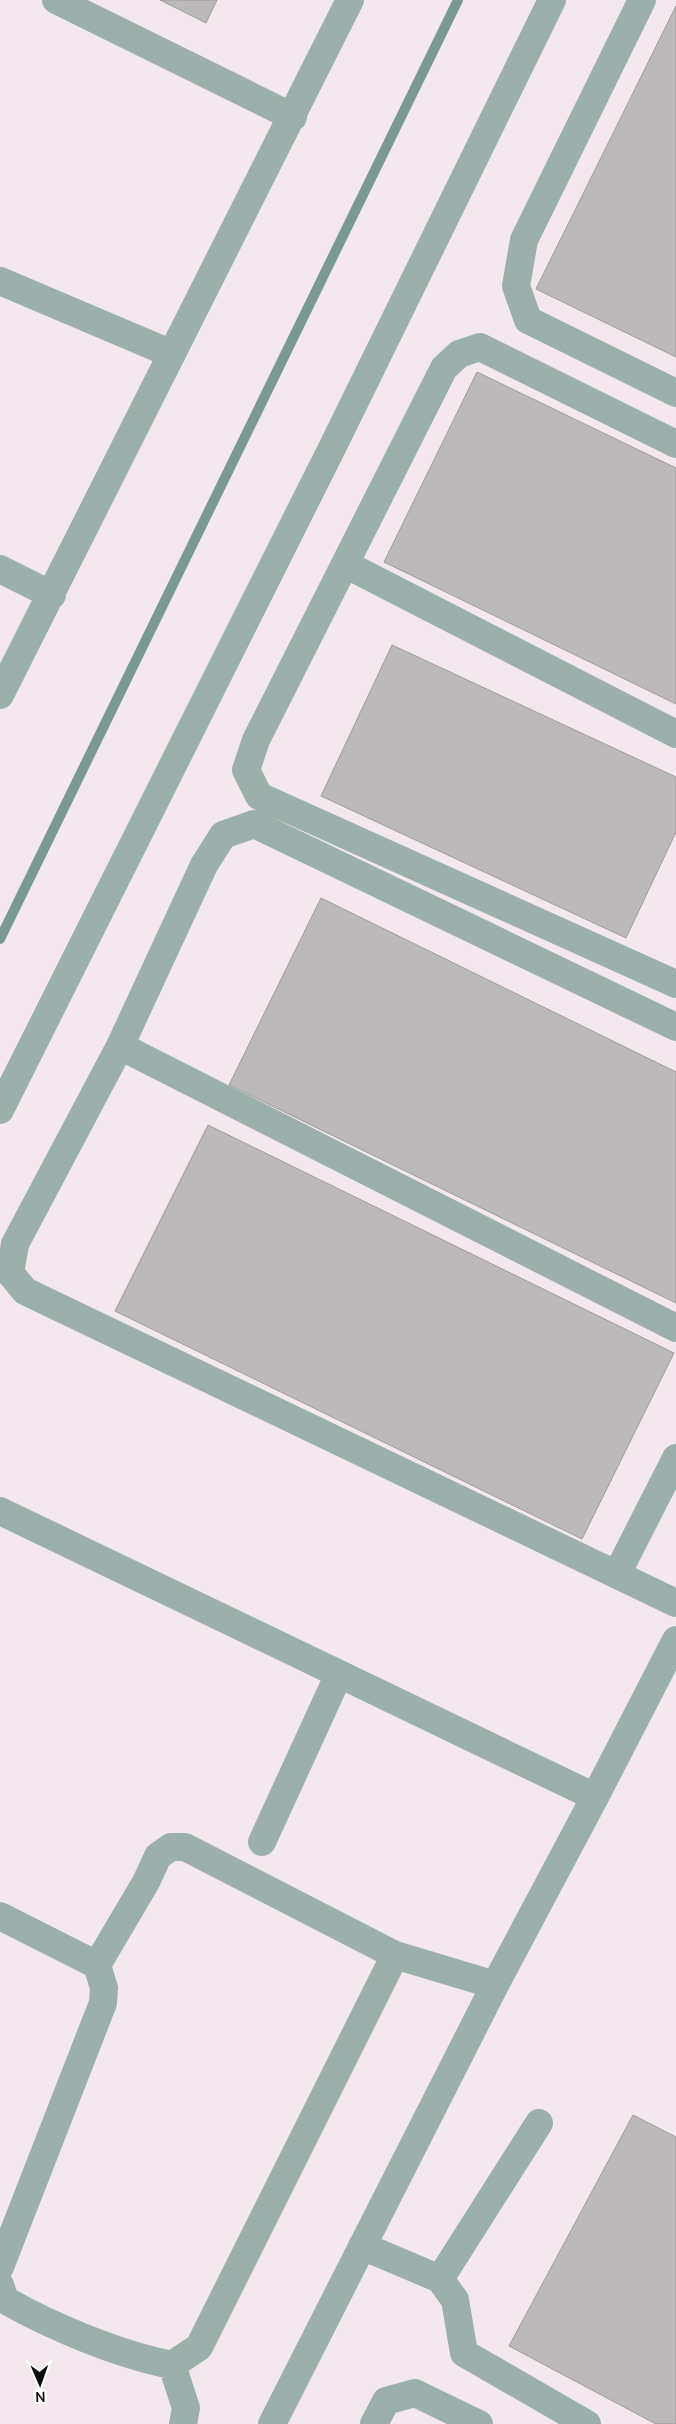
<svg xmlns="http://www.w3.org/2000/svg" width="676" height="2424" font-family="Manrope,sans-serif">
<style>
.built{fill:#f2e8ee}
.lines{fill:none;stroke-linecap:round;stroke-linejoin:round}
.stream{stroke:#799992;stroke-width:10}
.building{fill:#bcb9bb;stroke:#9e9a9d}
.minor{stroke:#9cb0ab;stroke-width:28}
</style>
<rect width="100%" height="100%" fill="#fcf8fb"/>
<path class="built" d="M0,0H676V2424H0Z"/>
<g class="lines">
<path class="stream" d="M0,939L458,0"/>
</g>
<path class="building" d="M160,0H217L206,23Z
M676,6V357L536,289Z
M477,372L676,468V704L384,562Z
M392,645L676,777V832L626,938L321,796Z
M321,898L676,1072V1303L229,1085Z
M208,1125L674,1353L582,1539L115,1311Z
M633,2115L676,2137V2424H656L509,2346Z"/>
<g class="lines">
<path class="minor" d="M56,0L293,117
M642,0L524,240L516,286L528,320L676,393
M0,281L172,354
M676,444L480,347L459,354L444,368L256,740L246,770L259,796L676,984
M345,564L676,734
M0,569L52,595
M0,695L350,0
M676,1027L254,824L223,835L204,865L120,1046L15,1244L10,1273L25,1291L676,1603
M120,1046L676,1328
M0,1110L333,446L552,0
M0,1511L595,1797
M617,1574L676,1458
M262,1842L339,1674
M0,1916L97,1965
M362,2246L440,2279L455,2300L464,2353L587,2424
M0,2267L103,2003L104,1988L97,1965L146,1882L158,1856L171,1847H185L395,1955L495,1985
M440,2279L539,2123
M0,2285L5,2300C52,2327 120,2355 172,2365L199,2347L395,1955
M172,2365L186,2408L183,2424
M272,2424L495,1985L595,1797L676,1640
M374,2424L386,2401L415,2393L479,2424"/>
</g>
<g transform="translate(40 2384) rotate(178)" stroke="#ffffff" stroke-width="4" paint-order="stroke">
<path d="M0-4L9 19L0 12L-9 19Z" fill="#0d0c0c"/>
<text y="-8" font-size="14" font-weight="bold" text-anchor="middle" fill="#0d0c0c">N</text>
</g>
</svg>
